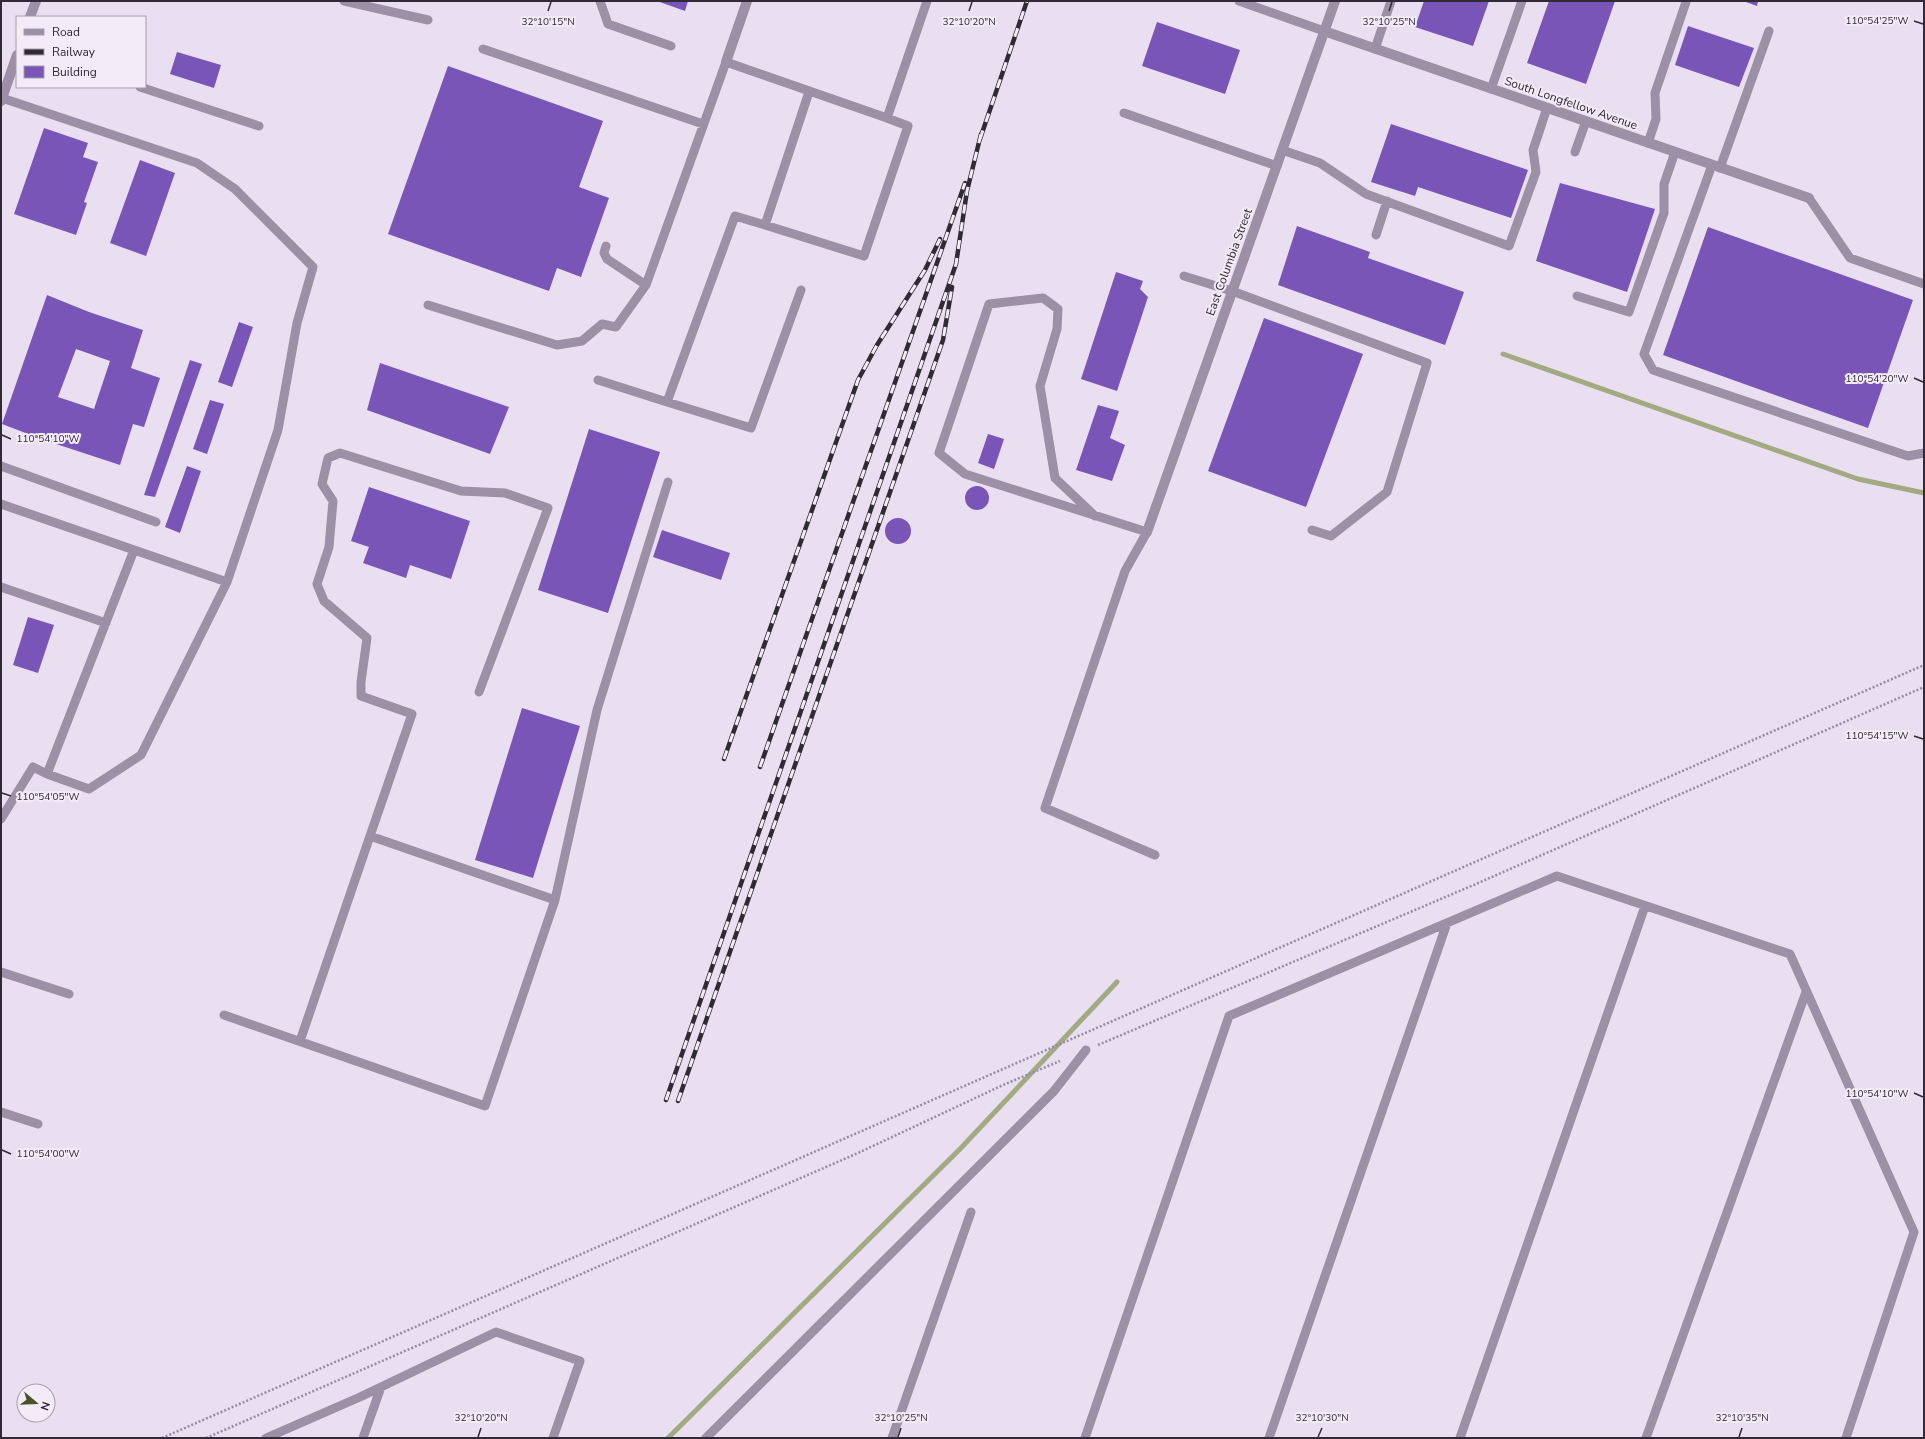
<svg xmlns="http://www.w3.org/2000/svg" width="1925" height="1439" font-family="'Nunito Sans',sans-serif">
<style>
.lines{fill:none;stroke-linecap:round;stroke-linejoin:round}
.stream{stroke:#a3a981;stroke-width:5}
.building{fill:#7955b7;fill-rule:evenodd}
.path{stroke:#998ba6;stroke-width:2.5;stroke-dasharray:2 2;stroke-linecap:butt}
.lane{stroke:#9c8fa6;stroke-width:9}
.street{stroke:#9c8fa6;stroke-width:10}
.rail-casing{stroke:#2f2a35;stroke-width:4.5}
.rail{stroke:#f3ebf8;stroke-width:3;stroke-dasharray:9;stroke-linecap:butt}
.ticks{fill:none;stroke:#2f2a35;stroke-width:1.5}
.labels{text-anchor:middle;dominant-baseline:central;stroke-width:4;stroke-linejoin:round;paint-order:stroke}
.street-label{font-size:12px;fill:#2f2a35;stroke:#f3ebf8}
.ticks-label{font-size:10px;text-anchor:middle;fill:#2f2a35;stroke:#f3ebf8;stroke-width:4;stroke-linejoin:round;paint-order:stroke}
</style>
<rect width="100%" height="100%" fill="#eadff0"/>
<g class="lines">
<path class="stream" d="M1503,354L1858,479L1924,493
M668,1438L960,1149L1117,982"/>
</g>
<path class="building" d="M657,1H688L685,11Z
M1424,1H1489L1473,46L1415,27Z
M1549,1H1615L1586,84L1527,63Z
M1743,1H1758L1757,6Z
M1157,22L1240,50L1225,94L1142,66Z
M1688,26L1754,48L1739,87L1675,65Z
M177,52L221,65L214,88L170,74Z
M448,66L603,121L579,187L609,198L581,277L557,268L549,291L388,234Z
M1391,124L1528,170L1511,218L1418,187L1415,196L1371,182Z
M44,128L88,143L83,157L98,162L84,202L87,203L76,235L14,214Z
M140,160L175,173L146,256L110,243Z
M1560,183L1655,209L1627,292L1536,261Z
M1297,226L1370,252L1368,258L1464,292L1445,345L1278,285Z
M1708,227L1913,300L1868,428L1663,355Z
M1116,272L1143,281L1140,289L1148,297L1117,391L1081,379Z
M47,295L89,312L143,330L131,368L160,378L144,427L133,424L120,465L44,440L2,424ZM76,349L110,361L94,409L58,397Z
M1264,318L1363,354L1306,507L1208,471Z
M239,322L253,327L232,387L218,382Z
M190,360L202,364L155,497L144,495Z
M380,363L509,407L490,454L367,410Z
M210,400L224,404L207,454L193,449Z
M1098,405L1119,411L1110,438L1125,445L1112,481L1076,470Z
M589,429L660,452L608,613L538,590Z
M988,434L1004,439L994,469L978,463Z
M187,466L201,471L180,533L165,527Z
M965 498a12 12 0 1 1 24 0a12 12 0 1 1-24 0Z
M369,487L470,521L451,579L410,565L406,578L363,563L369,547L351,541Z
M885 531a13 13 0 1 1 26 0a13 13 0 1 1-26 0Z
M662,530L730,553L721,580L653,557Z
M28,617L54,625L38,673L13,665Z
M522,708L580,726L533,878L475,860Z"/>
<g class="lines">
<path class="path" d="M1098,1045L1476,884L1924,687
M162,1438L1924,665
M206,1438L858,1153L1003,1085L1060,1061"/>
<path class="lane" d="M344,1L428,20
M600,1L608,24L671,46
M1239,1L1324,31
M483,49L703,124
M1375,49L1391,1
M140,87L259,126
M1491,89L1522,1
M1124,113L1277,166
M1648,143L1656,119L1655,93L1686,2
M1282,150L1320,163L1366,194L1509,246L1536,172L1533,150L1547,108
M1575,152L1586,121
M1712,165L1644,354L1653,370L1908,456L1924,453
M1720,168L1769,31
M1809,198L1850,258L1924,284
M765,225L864,256L908,126L887,118
M1376,235L1387,201
M606,246L604,253L607,259L646,285
M1184,276L1232,291L1427,363L1387,492L1331,536L1312,530
M801,290L751,428L667,402L735,216L765,225L809,92
M1577,296L1629,312L1664,213V184L1675,152
M428,305L557,345L582,341L602,324L616,327L646,285L726,62L887,118L927,1
M598,380L667,402
M1,466L156,522
M1,504L227,582L278,430L297,323L313,267L235,189L197,163L2,98
M1095,516L1055,478L1040,386L1057,329L1058,309L1043,298L989,304L939,453L965,474L1147,532L1125,571L1045,808L1155,855
M134,550L47,774L89,789L141,755L227,582
M1,587L106,623
M479,692L548,508L505,493L461,491L340,453L328,458L322,484L333,501L329,547L317,584L324,601L367,638L361,682V696L412,714L370,836L555,900L597,710L668,482
M1,819L33,767L47,774
M1,972L69,994
M224,1015L485,1106L555,900
M300,1041L370,836
M1,1112L38,1124
M266,1438L360,1397L496,1332L580,1361L553,1438
M363,1438L381,1387
M706,1438L1054,1091L1086,1050
M892,1438L971,1212
M1085,1438L1229,1016L1557,876L1790,954L1914,1232L1846,1438
M1269,1438L1447,923
M1460,1438L1645,906
M1646,1438L1806,992"/>
<path class="street" d="M30,17L36,1
M1324,31L1809,198
M726,62L747,1
M1,101L17,55
M1147,532L1335,1"/>
<g class="rail-casing">
<path id="rail" d="M980,139L1027,1
M724,759L858,380L877,345L925,270L940,239
M760,767L965,183
M666,1100L956,264L967,191L981,134
M678,1101L943,340L952,287"/>
</g>
<use href="#rail" class="rail"/>
</g>
<path class="ticks" d="M548,11L551,2M969,11L972,2M1389,11L1392,2M1914,21L1923,24M1914,378L1923,382M2,435L11,439M1914,736L1923,739M2,793L11,796M1914,1093L1923,1097M2,1150L11,1154M478,1437L481,1428M898,1437L901,1428M1318,1437L1322,1428M1739,1437L1742,1428"/>
<g class="labels">
<g class="street-label">
<text transform="translate(1571 103) rotate(19)">South Longfellow Avenue</text>
<text transform="translate(1229 262) rotate(-70)">East Columbia Street</text>
</g>
</g>
<g class="ticks-label">
<text x="1877" y="24">110°54'25"W</text>
<text x="548" y="25">32°10'15"N</text>
<text x="969" y="25">32°10'20"N</text>
<text x="1389" y="25">32°10'25"N</text>
<text x="1877" y="382">110°54'20"W</text>
<text x="48" y="442">110°54'10"W</text>
<text x="1877" y="739">110°54'15"W</text>
<text x="48" y="800">110°54'05"W</text>
<text x="1877" y="1097">110°54'10"W</text>
<text x="48" y="1157">110°54'00"W</text>
<text x="481" y="1421">32°10'20"N</text>
<text x="901" y="1421">32°10'25"N</text>
<text x="1322" y="1421">32°10'30"N</text>
<text x="1742" y="1421">32°10'35"N</text>
</g>
<rect width="1925" height="1439" fill="none" stroke="#2f2a35" stroke-width="4"/>
<rect x="16" y="16" width="130" height="72" fill="#f3ebf8" stroke="#a59eaa"/>
<rect x="24" y="29" width="20" height="6" fill="#9c8fa6" stroke="#a59eaa"/>
<text x="52" y="36" font-size="12" fill="#2f2a35">Road</text>
<rect x="24" y="49" width="20" height="6" fill="#2f2a35" stroke="#a59eaa"/>
<text x="52" y="56" font-size="12" fill="#2f2a35">Railway</text>
<rect x="24" y="66" width="20" height="12" fill="#7955b7" stroke="#a59eaa"/>
<text x="52" y="76" font-size="12" fill="#2f2a35">Building</text>
<g transform="translate(36 1403) rotate(109)"><circle r="19" fill="#f3ebf8" stroke="#a59eaa"/>
<path d="M0-3L7 15L0 10L-7 15Z" fill="#495225"/>
<text y="-6" font-size="11" font-weight="bold" text-anchor="middle" fill="#2f2a35">N</text>
</g>
</svg>
